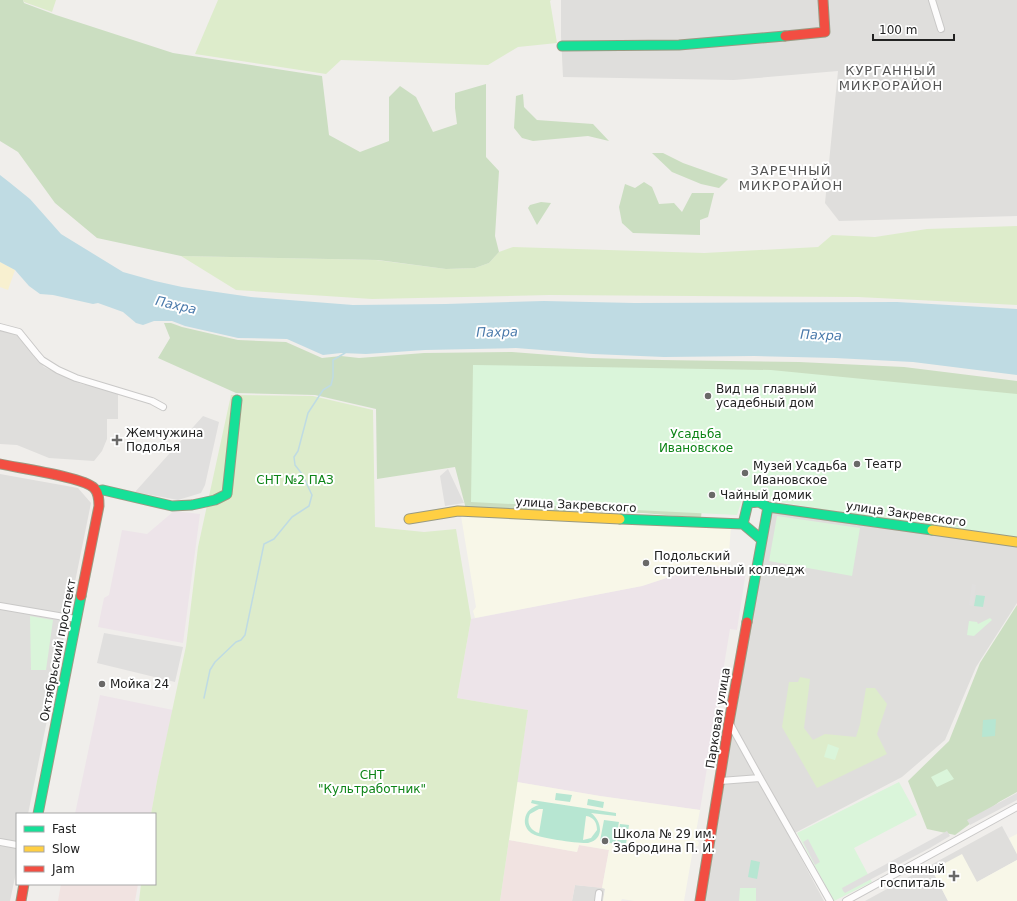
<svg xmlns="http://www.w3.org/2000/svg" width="1017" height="901" font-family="'DejaVu Sans',sans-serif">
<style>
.residential{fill:#dfdedc}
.commercial{fill:#f1e3e1}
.industrial{fill:#ede4e9}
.education{fill:#f8f7e8}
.grass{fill:#ddeccb}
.forest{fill:#cbdec1}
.sand{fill:#f8f0d0}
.park{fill:#daf5da}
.pitch{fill:#b7e6d2;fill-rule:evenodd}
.parking{fill:#e0dfde}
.water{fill:#bfdbe3}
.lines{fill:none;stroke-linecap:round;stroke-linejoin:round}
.stream{stroke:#bfdbe3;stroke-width:1.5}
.street-casing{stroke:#c9c8c7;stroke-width:8}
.fast-casing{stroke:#999a82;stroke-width:11}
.slow-casing{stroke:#999a82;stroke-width:11}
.jam-casing{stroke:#999a82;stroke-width:11}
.street{stroke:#fdfcfc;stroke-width:6}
.fast{stroke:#16e098;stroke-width:9}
.slow{stroke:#ffcf43;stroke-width:9}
.jam{stroke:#f24e42;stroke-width:9}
.poi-dot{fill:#6a6968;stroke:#fff;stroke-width:1.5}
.labels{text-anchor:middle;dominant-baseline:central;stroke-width:4;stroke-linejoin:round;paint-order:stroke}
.poi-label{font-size:12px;fill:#222;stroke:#fff;text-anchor:start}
.park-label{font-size:12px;fill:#0c8416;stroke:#fff}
.street-label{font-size:12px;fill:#222;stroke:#fff}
.neighbourhood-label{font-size:13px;letter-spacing:1px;fill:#555;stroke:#fff}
.water-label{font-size:13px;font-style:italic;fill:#4a7aab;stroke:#fff}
</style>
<rect width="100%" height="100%" fill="#f0eeeb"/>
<path class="residential" d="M561,0H1017V216L839,221L825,203L838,71L734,80L563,77L561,36Z
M0,330L16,334L44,367L81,384L118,391V419H107V439L102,451L94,461L49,458L17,445L0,444Z
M0,474L78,488L91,503L28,814H17V868L10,901H0Z
M770,509L1017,545V603L976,667L945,740L902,777L789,836L824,901H705Z
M1002,826L1017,854V860L977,882L932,870L948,901H865Z
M575,885L605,888L603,901H572Z"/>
<path class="commercial" d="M509,840L577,852L579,845L609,850L602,888L575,885L572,901H500Z
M61,884H138L135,901H58Z"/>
<path class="industrial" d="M174,511L200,514L183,643L98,627L104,598L109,595L122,530L147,534Z
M703,566L728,567L746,571L737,630L730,629L700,810L600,796L517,782L528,710L457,698L471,619L642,586Z
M100,695L173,710L157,781L151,814H75Z"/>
<path class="education" d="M461,516L731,526L728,567L703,566L642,586L475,618L473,611L476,607Z
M517,782L600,796L700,810L695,837L696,840L699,842L698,846L694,847L693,849L684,901H634L622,899L621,901H603L605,889L602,888L609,850L579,845L577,852L509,840Z
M1017,834V854L1009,838Z
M962,854L977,882L1017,860V901H948L932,870Z"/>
<path class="grass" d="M23,0H56L52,12L24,2Z
M218,0H551L550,1L557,43L518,47L488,65L341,60L326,74L195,54Z
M1017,226V305L858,297L549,295L372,299L236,290L181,256L376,260L446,269L475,268L489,263L499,252L513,247L704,253L818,247L832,235L875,237L927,229Z
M231,395L313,396L373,410L375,527L424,532L456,529L471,619L457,698L528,710L500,901H139L141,884H155V814H151L157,781L186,646L198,547Z
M800,677L810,679L804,728L813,740L825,734L856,737L860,724L866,688H875L887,704L877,734L887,754L817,788L782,727L789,682H798Z"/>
<path class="forest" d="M0,0H23L24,3L56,15L173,53L322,76L329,135L360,152L389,141V97L400,86L416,97L433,132L457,124L455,108V93L486,84V157L499,171L495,236L499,252L489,263L475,268L446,269L378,260L181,256L97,238L55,203L18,152L0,141Z
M523,94L524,107L537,120L593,124L609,141L588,136L533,141L522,138L514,128L516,96Z
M652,153H663L683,163L728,179L719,188L701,184L672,172Z
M644,182L652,187L659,204L674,203L682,212L692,193H714L708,217L700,220V235L633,233L622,223L619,207L625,184L635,188Z
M541,202L551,203L537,225L528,208L530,205Z
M164,323H171L182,327L238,340L286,342L322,358L341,356L359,358L424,353L512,352L590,358L662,360L799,362L904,367L1017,381V534L704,486L701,518L643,513L466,509L455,467L377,479L376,409L315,395L236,393L158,358L170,338Z
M1017,605V792L999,802L955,835L927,829L908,781L949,741L980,663Z"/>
<path class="sand" d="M0,262L15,270L8,290L0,287Z"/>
<path class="park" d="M473,365L771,370L1017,394V541L743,496L737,515L471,502Z
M777,516L860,528L852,576L769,561Z
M30,616L53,620L46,670H31Z
M990,618L992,620L974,636L967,635L969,621L977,622L978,624Z
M828,744L839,748L835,760L824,757Z
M947,769L954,779L937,787L931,777Z
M899,782L917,815L854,848L872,882L834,901L797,833Z
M740,888H756V901H739Z"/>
<path class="pitch" d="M976,595L985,596L983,607L974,606Z
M996,719L995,736L982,737L983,720Z
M556,793L572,795L570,802L555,800Z
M588,799L604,802L603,808L587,805Z
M532,800L616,813V816L591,813C602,821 605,839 588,843C581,844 539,838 533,834C527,831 524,825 525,819C526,811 532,807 539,805L531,803ZM539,809H543L539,833C530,830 526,823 530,814ZM586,816C594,817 597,823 597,830L591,838L583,840Z
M604,820L619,822L615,844L600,841Z
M620,824L629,825L626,844L617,843Z
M751,860L760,862L757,879L748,877Z"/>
<path class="parking" d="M203,416L219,422L205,485L201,493L178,500L135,492Z
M448,469L464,503L445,506L440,476Z
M972,584L976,585L973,606L969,605Z
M104,633L183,647L175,682L97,663Z
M1017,793V800L970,825L967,820Z
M947,831L950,836L930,848L845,893L843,891L842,888Z
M808,839L820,862L815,865L803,842Z"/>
<path class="water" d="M0,175L9,182L30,199L61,234L123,272L155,281L182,287L251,297L353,305L446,304L544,301L634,303L897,302L1017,309V375L913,362L835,358L754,356L664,357L593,354L516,348L425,350L366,354L341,353L323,355L287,339L238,338L185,326L172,321H154L143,325L136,323L123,312L98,303L93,304L53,295L40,294L29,286L15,270L0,262Z"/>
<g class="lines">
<path class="stream" d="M204,698L210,670L215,662L236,642L241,640L245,635L264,544L274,539L292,517L309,506L312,495L302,474L295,465L294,457L298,451L308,413L323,390L331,385L333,377V360L345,353"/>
<g class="street-casing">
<path id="street" d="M932,0L941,29
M0,327L19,332L36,353L42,360L58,370L76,378L152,401L163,407
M0,606L76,619
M729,722L760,778L830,901
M720,781L760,778
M0,842L17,845
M598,901L599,893
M846,901L1017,807"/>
</g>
<g class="fast-casing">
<path id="fast" d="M562,46L679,45L785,36
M97,491L103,490L172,506L192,505L215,500L227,494L237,400
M768,507L932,530
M620,519L743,524
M747,622L768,507L759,502L748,503L743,524L762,540
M38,814L81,596"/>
</g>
<g class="slow-casing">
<path id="slow" d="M409,519L458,511L620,519
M932,530L1017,542"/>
</g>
<g class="jam-casing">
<path id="jam" d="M785,36L825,32L823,0
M0,464C18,468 84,477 94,488C99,493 99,500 99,506L81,596
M21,901L24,884
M700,901L729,722L747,622"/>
</g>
<use href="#street" class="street"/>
<use href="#fast" class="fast"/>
<use href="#slow" class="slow"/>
<use href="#jam" class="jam"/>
</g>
<g class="poi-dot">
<circle cx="708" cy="396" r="4"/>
<path d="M115 434h4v4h4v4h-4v4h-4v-4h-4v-4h4z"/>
<circle cx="857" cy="464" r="4"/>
<circle cx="745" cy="473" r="4"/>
<circle cx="712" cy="495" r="4"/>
<circle cx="646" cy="563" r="4"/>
<circle cx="102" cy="684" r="4"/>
<circle cx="605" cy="841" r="4"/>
<path d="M952 870h4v4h4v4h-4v4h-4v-4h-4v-4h4z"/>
</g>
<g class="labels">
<g class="poi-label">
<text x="716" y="389">Вид на главный<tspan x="716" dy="14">усадебный дом</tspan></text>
<text x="126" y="433">Жемчужина<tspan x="126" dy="14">Подолья</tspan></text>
<text x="865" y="464">Театр</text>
<text x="753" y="466">Музей Усадьба<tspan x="753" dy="14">Ивановское</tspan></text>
<text x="720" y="495">Чайный домик</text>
<text x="654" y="556">Подольский<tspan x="654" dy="14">строительный колледж</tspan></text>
<text x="110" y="684">Мойка 24</text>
<text x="613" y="834">Школа № 29 им.<tspan x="613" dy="14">Забродина П. И.</tspan></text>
<text x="945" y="869" text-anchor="end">Военный<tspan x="945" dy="14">госпиталь</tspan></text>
</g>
<g class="park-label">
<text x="696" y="434">Усадьба<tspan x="696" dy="14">Ивановское</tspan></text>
<text x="295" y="480">СНТ №2 ПАЗ</text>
<text x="372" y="775">СНТ<tspan x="372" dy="14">"Культработник"</tspan></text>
</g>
<g class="street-label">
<text transform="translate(576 505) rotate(3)">улица Закревского</text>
<text transform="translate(906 514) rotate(8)">улица Закревского</text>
<text transform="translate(58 650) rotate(-79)">Октябрьский проспект</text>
<text transform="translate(718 718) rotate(-81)">Парковая улица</text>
</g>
<g class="neighbourhood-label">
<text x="891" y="70">КУРГАННЫЙ<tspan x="891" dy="15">МИКРОРАЙОН</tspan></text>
<text x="791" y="170">ЗАРЕЧНЫЙ<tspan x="791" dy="15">МИКРОРАЙОН</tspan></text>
</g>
<g class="water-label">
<text transform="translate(176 305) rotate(13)">Пахра</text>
<text transform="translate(497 332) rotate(-1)">Пахра</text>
<text transform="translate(821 335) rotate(2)">Пахра</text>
</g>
</g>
<rect x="16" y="813" width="140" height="72" fill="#ffffff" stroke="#a7a7a7"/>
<rect x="24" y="826" width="20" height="6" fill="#16e098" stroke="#a7a7a7"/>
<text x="52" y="833" font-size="12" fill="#222222">Fast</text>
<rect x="24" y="846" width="20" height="6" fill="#ffcf43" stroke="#a7a7a7"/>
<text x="52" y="853" font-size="12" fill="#222222">Slow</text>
<rect x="24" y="866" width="20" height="6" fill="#f24e42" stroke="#a7a7a7"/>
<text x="52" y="873" font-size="12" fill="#222222">Jam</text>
<path d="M873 34v6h81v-6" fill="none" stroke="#222222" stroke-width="2"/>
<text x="879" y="34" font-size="12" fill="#222222" stroke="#ffffff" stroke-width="3" paint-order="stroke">100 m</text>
</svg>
